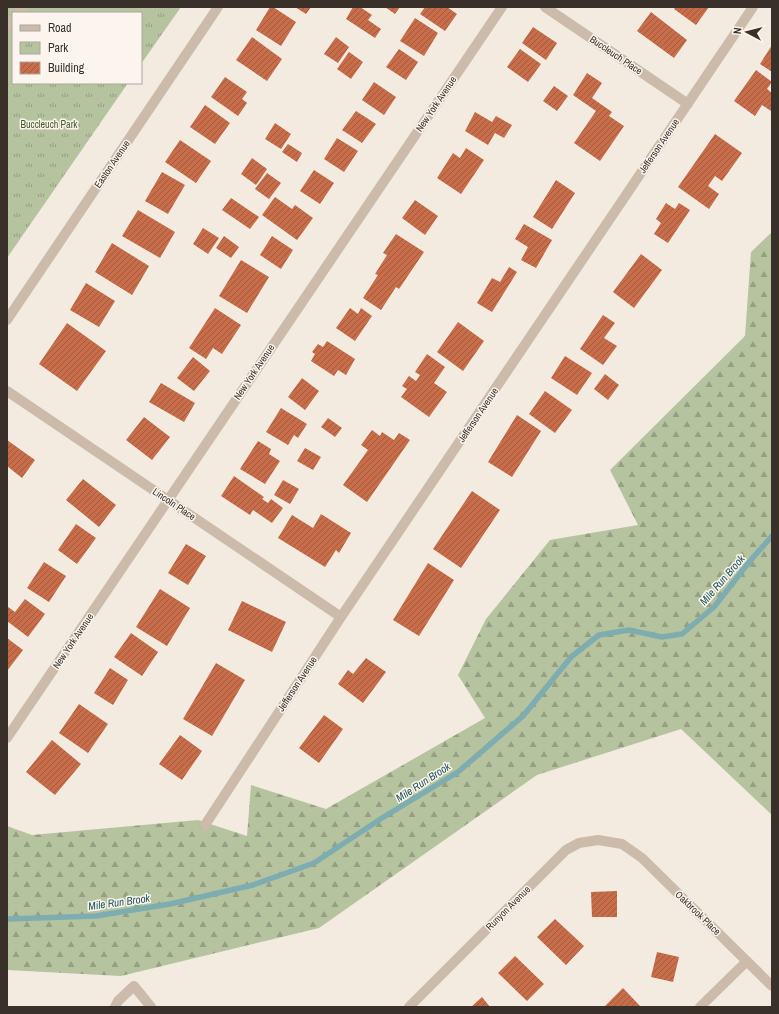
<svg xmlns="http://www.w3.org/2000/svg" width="779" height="1014" font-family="'Archivo Narrow',sans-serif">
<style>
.forest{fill:url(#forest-firs)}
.park{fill:url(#park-tufts)}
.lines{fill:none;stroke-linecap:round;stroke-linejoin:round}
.stream{stroke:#7eadb1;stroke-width:5.5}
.building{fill:url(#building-hatch)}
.service{stroke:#ccbbab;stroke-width:9}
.minor{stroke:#ccbbab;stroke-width:10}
.tertiary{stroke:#ccbbab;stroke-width:10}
.labels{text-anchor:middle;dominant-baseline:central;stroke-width:3;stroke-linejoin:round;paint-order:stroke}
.street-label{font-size:10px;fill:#3a302a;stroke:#fbf5ed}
.park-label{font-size:10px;fill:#47592e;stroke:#fbf5ed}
.water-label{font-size:11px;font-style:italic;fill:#1f565c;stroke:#fbf5ed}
</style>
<defs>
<pattern id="forest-firs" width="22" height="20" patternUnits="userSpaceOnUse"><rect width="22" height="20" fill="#b6c39f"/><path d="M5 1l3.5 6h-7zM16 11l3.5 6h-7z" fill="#959f82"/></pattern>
<pattern id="park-tufts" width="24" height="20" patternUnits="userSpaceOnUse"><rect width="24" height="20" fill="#b6c39f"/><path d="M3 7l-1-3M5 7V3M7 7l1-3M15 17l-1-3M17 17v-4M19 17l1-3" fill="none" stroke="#959f82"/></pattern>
<pattern id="building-hatch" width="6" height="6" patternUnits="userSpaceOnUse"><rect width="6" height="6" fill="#c76d4a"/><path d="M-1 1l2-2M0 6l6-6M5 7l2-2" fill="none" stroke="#a35a3e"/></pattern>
</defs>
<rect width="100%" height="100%" fill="#f3ebe0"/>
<path class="forest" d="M772,232V815L681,729L537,775L319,928L121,976L7,970V826L32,835L198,820L247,836L251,785L326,809L485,718L458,675L486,619L550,540L638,525L610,470L745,336L751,252Z"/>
<path class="park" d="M7,7H181L141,64V13H13V83H128L7,258Z"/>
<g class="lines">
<path class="stream" d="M7,919L96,916L170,904L253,885L314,863L382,818L458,772L523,716L571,657L599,635L629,630L662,637L682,634L714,607L750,561L772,536"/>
</g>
<path class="building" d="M270,7H273L296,22L281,46L256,30Z
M295,7H311L306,14Z
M353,7H360L372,15L368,20L381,29L375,38L346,19Z
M385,7H400L395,14Z
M425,7H447L457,14L445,31L420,14Z
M676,7H709L696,25L674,9Z
M651,12L687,40L674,58L637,31Z
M415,18L438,33L424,56L400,41Z
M533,27L557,43L546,60L522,43Z
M252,37L282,59L267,81L236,60Z
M336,37L349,47L338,63L324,54Z
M772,45V72L760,64Z
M399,49L418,62L406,80L386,67Z
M520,49L541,64L528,82L507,67Z
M349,52L363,62L351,79L337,69Z
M756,70L772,82L767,89L772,93V109L771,111L762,105L755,116L734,101Z
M587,73L602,83L592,98L612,112L609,116L624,126L600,161L574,143L596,111L573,95Z
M225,77L247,92L242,99L247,103L238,116L211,97Z
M374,82L396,97L384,115L362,100Z
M554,86L568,96L557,111L543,101Z
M205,105L230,123L215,144L190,127Z
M356,111L376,124L362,143L342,130Z
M475,112L492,122L496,116L512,125L504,138L495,133L488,145L465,131Z
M275,123L291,134L281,149L265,139Z
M715,134L742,153L722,181L715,176L708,186L719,194L709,209L678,187Z
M337,138L358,151L344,172L324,159Z
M180,140L211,161L196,183L165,162Z
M288,144L302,153L297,162L282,152Z
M466,148L484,160L461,194L437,178L453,153L460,158Z
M252,158L267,169L256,185L241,174Z
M314,170L334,183L320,204L300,191Z
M162,172L185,185L168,214L145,201Z
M267,173L281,183L269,199L255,189Z
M556,180L575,193L552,229L533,217Z
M275,197L292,209L295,205L313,218L297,240L262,215Z
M231,198L259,217L250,229L222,210Z
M415,200L438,216L425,235L402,218Z
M666,203L675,209L679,203L690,210L668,243L654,234L661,223L656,219Z
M138,210L175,232L160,258L122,236Z
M524,224L552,240L536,268L521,260L528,247L515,239Z
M203,228L219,238L208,254L193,244Z
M396,234L424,252L399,289L396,287L381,310L363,298L378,275L375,274L387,255L383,253Z
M224,236L239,247L231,258L216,248Z
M272,236L293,250L281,269L260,255Z
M112,243L149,266L132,295L95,272Z
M641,254L662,270L634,308L613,292Z
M241,260L269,277L247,313L219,296Z
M509,267L517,272L492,312L477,303L492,278L500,282Z
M86,283L115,301L99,327L70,310Z
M215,308L241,325L222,354L213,348L206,359L189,348Z
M350,308L358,314L361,308L372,316L355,341L336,328Z
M603,315L615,323L604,338L617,346L603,365L580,349Z
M458,322L484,341L463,371L437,352Z
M67,323L106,351L77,391L39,364Z
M327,341L355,359L346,375L338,370L334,376L311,361L315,354L312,352L318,344L323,347Z
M427,354L445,367L434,383L447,392L429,417L401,397L407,389L402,386L409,376L416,381L420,375L415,372Z
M565,356L592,373L577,395L551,378Z
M193,357L210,371L194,391L177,378Z
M605,374L619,385L608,400L594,389Z
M302,378L319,391L305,410L288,397Z
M161,383L195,403L184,422L149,402Z
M545,391L572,410L555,433L529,414Z
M281,408L307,424L298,438L294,435L288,445L266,432Z
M517,415L541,431L512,477L488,462Z
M144,417L170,437L152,460L126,440Z
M328,418L342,428L335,437L321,427Z
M372,430L380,436L382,432L394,440L399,433L410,440L367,502L343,485L368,450L361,445Z
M7,440L35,460L22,478L7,466Z
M258,441L271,449L269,454L280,461L265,484L240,469Z
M305,448L321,457L313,470L297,461Z
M234,476L264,497L262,499L268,503L271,499L283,508L272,523L253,510L250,515L221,496Z
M83,479L116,505L99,527L66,500Z
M283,480L299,489L290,504L274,495Z
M472,491L500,510L461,568L433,549Z
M321,514L351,533L339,553L336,550L325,567L278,538L292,515L313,528Z
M76,524L96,538L77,564L58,550Z
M186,544L206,556L188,585L168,573Z
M44,562L66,576L49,602L27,588Z
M428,563L454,580L419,636L393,620Z
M160,589L190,608L167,646L136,627Z
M25,599L45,614L28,637L7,621L8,607L15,612Z
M242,601L286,622L272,652L228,630Z
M131,633L158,652L142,676L114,657Z
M7,638L23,650L7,671Z
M366,658L386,672L363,703L338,684L348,670L353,674Z
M216,663L245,680L212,736L183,719Z
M110,668L128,680L113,705L94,693Z
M79,704L108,724L88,753L59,733Z
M324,715L343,729L319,763L299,748Z
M180,735L202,751L182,780L159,764Z
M52,740L81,764L55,795L26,772Z
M617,891V917H592L591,892Z
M555,919L584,946L566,965L537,937Z
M657,952L679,957L673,982L651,977Z
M515,956L544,984L527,1001L498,973Z
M623,988L640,1006L638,1007H607L605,1006Z
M482,997L490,1007H471Z"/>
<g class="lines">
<path class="service" d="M18,13L23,7
M7,26L13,19"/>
<path class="minor" d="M545,7L688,104
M7,391L341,617
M7,738L502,7
M205,825L341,617L753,7
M115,1007L118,1001L134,986L151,1007
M409,1007L566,850L579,843L598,840L622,844L642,858L772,986
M700,1007L747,961"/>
<path class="tertiary" d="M7,320L218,7"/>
</g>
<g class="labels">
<g class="street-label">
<text transform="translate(616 55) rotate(34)">Buccleuch Place</text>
<text transform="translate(436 104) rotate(-56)">New York Avenue</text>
<text transform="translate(659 146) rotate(-56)">Jefferson Avenue</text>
<text transform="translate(112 164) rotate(-56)">Easton Avenue</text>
<text transform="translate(254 372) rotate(-56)">New York Avenue</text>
<text transform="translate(478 415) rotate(-56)">Jefferson Avenue</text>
<text transform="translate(174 504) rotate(34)">Lincoln Place</text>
<text transform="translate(73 641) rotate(-56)">New York Avenue</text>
<text transform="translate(297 684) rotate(-57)">Jefferson Avenue</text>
<text transform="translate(508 908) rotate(-45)">Runyon Avenue</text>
<text transform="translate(698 913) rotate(44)">Oakbrook Place</text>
</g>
<g class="park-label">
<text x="49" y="124">Buccleuch Park</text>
</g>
<g class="water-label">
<text transform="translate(722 580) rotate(-49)">Mile Run Brook</text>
<text transform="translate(423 782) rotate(-33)">Mile Run Brook</text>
<text transform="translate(119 902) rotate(-8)">Mile Run Brook</text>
</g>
</g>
<rect width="779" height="1014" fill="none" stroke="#3a302a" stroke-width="16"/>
<rect x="12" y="12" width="130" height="72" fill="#fbf5ed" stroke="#aea69f"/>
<rect x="20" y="25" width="20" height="6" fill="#ccbbab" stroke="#aea69f"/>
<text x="48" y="32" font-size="12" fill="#3a302a">Road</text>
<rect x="20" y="42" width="20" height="12" fill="url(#park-tufts)" stroke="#aea69f"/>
<text x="48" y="52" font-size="12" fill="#3a302a">Park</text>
<rect x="20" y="62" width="20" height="12" fill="url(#building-hatch)" stroke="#aea69f"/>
<text x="48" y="72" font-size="12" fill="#3a302a">Building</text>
<g transform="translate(747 32) rotate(277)" stroke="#fbf5ed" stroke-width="3" paint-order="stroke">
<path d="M0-3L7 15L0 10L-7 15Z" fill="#3a302a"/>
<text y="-6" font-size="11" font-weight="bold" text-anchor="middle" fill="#3a302a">N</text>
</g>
</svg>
